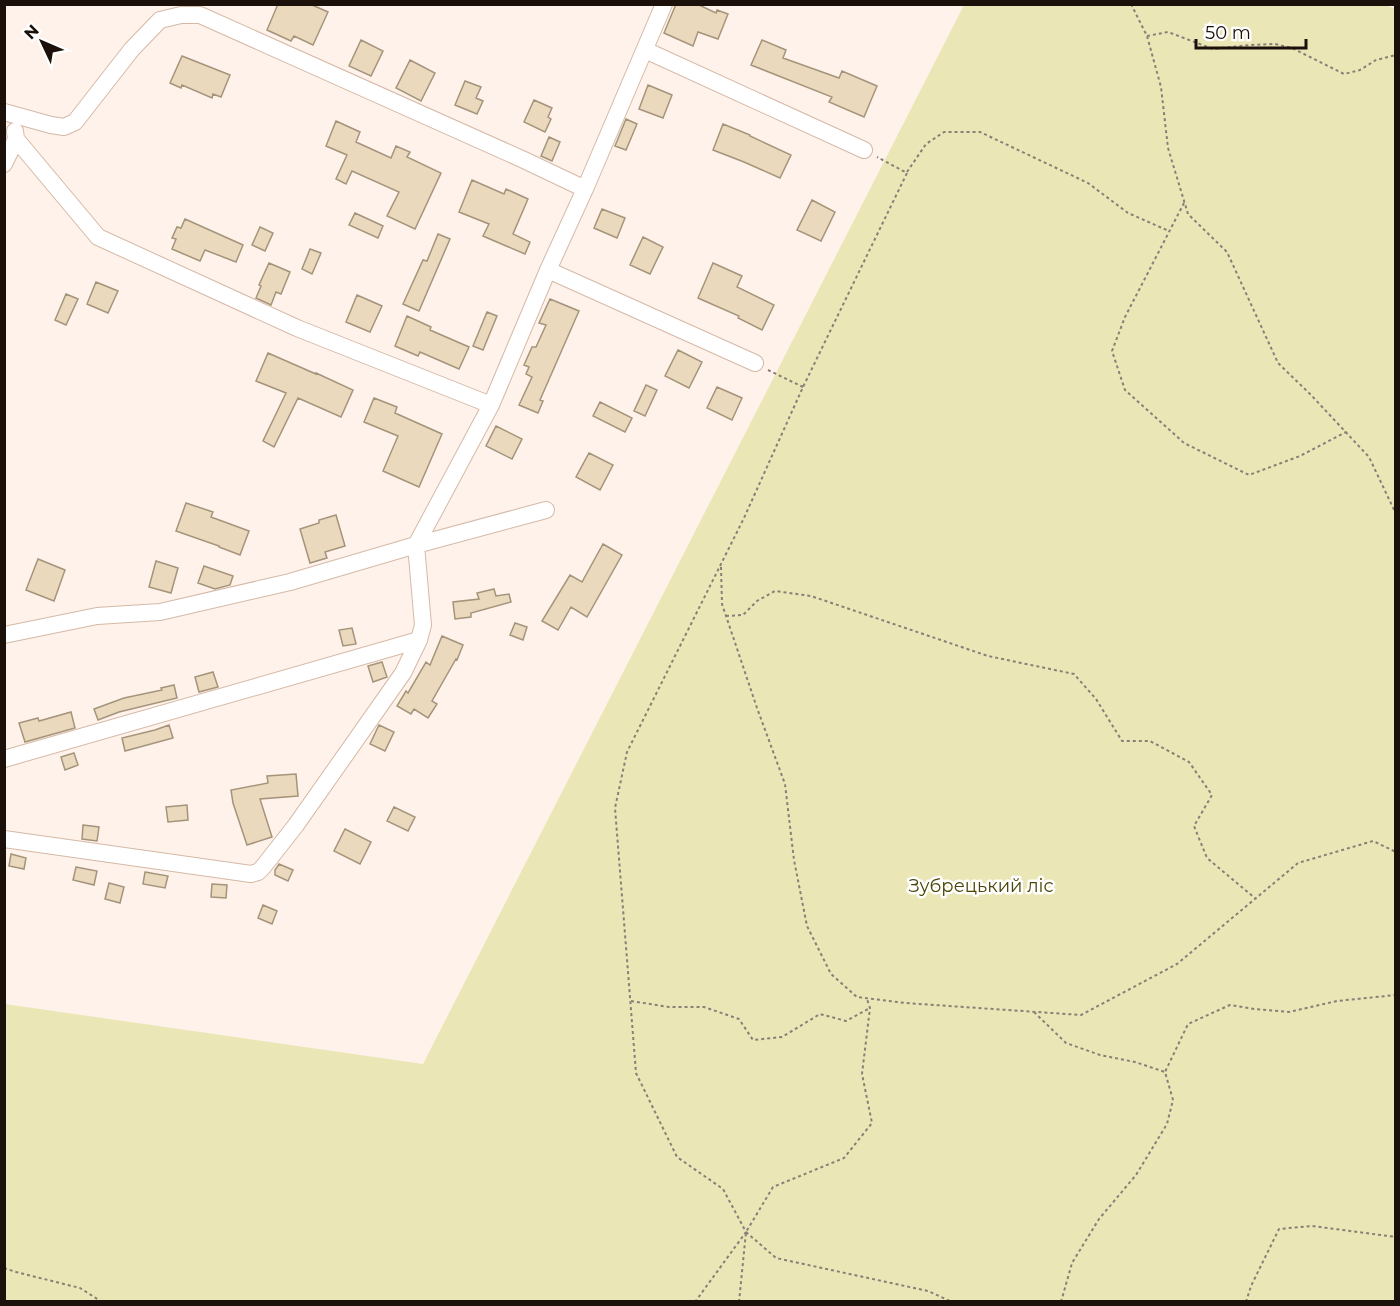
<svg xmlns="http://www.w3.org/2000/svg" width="1400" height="1306" font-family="Montserrat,sans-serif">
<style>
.green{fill:#ebe6b6}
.building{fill:#ebd9be;stroke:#a4947a;stroke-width:1.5}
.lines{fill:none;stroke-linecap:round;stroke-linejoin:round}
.minor-casing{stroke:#d5b9a6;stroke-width:18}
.path{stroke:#8a7e77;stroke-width:2;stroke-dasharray:3 3;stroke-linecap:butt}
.minor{stroke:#fff;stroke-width:16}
.labels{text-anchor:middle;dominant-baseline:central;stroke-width:5;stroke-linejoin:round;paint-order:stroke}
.park-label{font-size:18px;fill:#4c4507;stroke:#fff}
</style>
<rect width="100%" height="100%" fill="#fff2eb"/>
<path class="green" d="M1383,4L1396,9L1395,1301H5V1004L423,1064L964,5Z"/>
<path class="building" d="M278,4H310L328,12L313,45L294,36L291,41L267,30Z
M676,4H697L716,13L717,10L728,14L718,39L698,32L693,46L664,33Z
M361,40L383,51L371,76L349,66Z
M762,40L786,50L783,58L839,78L842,71L877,86L864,117L829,102L832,97L751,65Z
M182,56L230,75L221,97L213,94L212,98L182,85L181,88L170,83Z
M410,60L435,73L421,101L396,88Z
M465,81L481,87L476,98L483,101L477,114L455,105Z
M648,85L672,95L663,118L639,109Z
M534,100L552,108L548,117L551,119L545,132L524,122Z
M626,119L637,124L626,150L615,146Z
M336,121L360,132L356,142L391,158L396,146L410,152L407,157L441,173L415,229L387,216L399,192L352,171L346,184L336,179L347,155L326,146Z
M723,124L750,135V136L791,155L780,178L744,162L713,150Z
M549,137L560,142L552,161L541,156Z
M472,180L504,194L506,189L528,199L513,234L530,242L525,254L483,236L489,224L459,212Z
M812,200L835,212L821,241L797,230Z
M602,209L625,218L617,238L594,228Z
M355,213L383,226L378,238L349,225Z
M185,219L243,245L236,262L205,250L200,261L172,249L176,239L172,238L177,227L181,228Z
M260,227L273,233L265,251L252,245Z
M438,234L450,239L419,311L403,304L423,260L427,261Z
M643,237L663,247L650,274L630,265Z
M310,249L321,253L312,274L302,269Z
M269,263L290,272L281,294L276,292L271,305L256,298L261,286L259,285Z
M713,263L742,276L737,287L774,305L762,330L738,318L739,316L698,298Z
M96,282L118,291L108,313L87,304Z
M66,294L78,299L66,325L55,320Z
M357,295L382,306L370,332L346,322Z
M550,299L579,311L540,400L543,401L538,413L519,405L532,377L526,374L529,367L524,365L532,347H536L546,325L539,323Z
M487,312L497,316L483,350L473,346Z
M407,316L431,327L430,330L469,347L459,369L420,352L418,356L395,346Z
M678,350L702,362L689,388L665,376Z
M268,353L316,374V373L353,390L341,417L298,398L274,447L263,441L286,393L256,381Z
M646,385L657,390L645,416L634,411Z
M717,387L742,398L732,420L707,408Z
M374,398L397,407L395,413L442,434L419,487L383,471L398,436L364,422Z
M600,402L632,418L625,432L593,416Z
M496,426L522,439L512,459L486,446Z
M589,453L613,465L600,490L576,477Z
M186,503L213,512L211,517L249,531L240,555L219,547V546L176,531Z
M336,515L345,546L325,552L327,558L310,563L300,529L319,523V520Z
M603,544L622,555L587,617L571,607L558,630L542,621L570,575L582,582Z
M38,559L65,570L54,601L26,590Z
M156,561L178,568L171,593L149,587Z
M204,566L233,576L230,585L215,589L198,583Z
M494,589L496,596L509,594L511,602L471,613V617L455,619L453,602L479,599L477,593Z
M515,623L527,627L523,640L510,635Z
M352,628L356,644L343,646L339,630Z
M442,636L463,645L457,660L456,659L432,701L437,704L428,718L414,709L411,714L397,706L406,691L408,693L426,662L430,665Z
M382,662L387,677L373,682L368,666Z
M213,672L218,687L199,692L195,677Z
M174,685L177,698L119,712L98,720L94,709L124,698L162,690L161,688Z
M71,712L75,728L25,742L19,723L38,718L39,721Z
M169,725L173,738L125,751L122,738L155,730Z
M379,725L394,732L385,751L370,744Z
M74,753L78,765L65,770L61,757Z
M296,774L298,796L260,799L272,837L247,845L233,803L231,790L268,783L267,776Z
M187,805L188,820L168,822L166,807Z
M394,807L415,817L408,831L387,821Z
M83,825L99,827L97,841L82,839Z
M345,829L371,842L360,864L334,851Z
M11,854L26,858L24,869L9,866Z
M279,864L293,870L288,881L275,875V870Z
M76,867L97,871L94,885L73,880Z
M145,872L168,876L165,888L143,884Z
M109,883L124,887L120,903L105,899Z
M212,884L227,885L226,898L211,897Z
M263,905L277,911L272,924L258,918Z"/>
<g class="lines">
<g class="minor-casing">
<path id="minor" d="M645,50L864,150
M4,112L51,125L64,127L75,122L132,49L160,20L181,15H200L524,160L585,189
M16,139L98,237L297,328L491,405
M4,164L16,139L15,131
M548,270L755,363
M4,635L97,616L160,612L290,582L416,545L546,510
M4,759L419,640
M4,839L251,874L258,872L263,867L296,825L403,673L419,640L423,625L416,545L491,405L548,270L585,189L664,4"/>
</g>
<path class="path" d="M1131,4L1147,36L1161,87L1168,148L1188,214L1227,252L1278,363L1311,395L1369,457L1396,514
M1147,36L1168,32L1213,49L1250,45L1275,44L1292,48L1344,74L1360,70L1376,60L1396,55
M907,172L926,144L944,132H980L1088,183L1128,213L1169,231
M1184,203L1125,317L1112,351L1125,390L1184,443L1249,475L1300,456L1346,432
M768,370L803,387
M721,567L722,604L757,708L785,784L794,860L807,926L831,974L857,997L905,1003L1081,1015L1177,964L1298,863L1373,841L1396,852
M726,616L743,615L757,601L775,591L811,596L988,656L1074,674L1096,699L1122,741H1150L1189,762L1212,795L1194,826L1207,858L1256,899
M631,1001L669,1007H704L739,1019L753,1040L782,1037L820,1014L846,1021L870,1008
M1034,1012L1066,1043L1100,1055L1135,1062L1165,1072
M746,1232L776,1258L928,1291L952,1302
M4,1268L16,1272L80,1288L102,1302
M695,1302L746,1232L723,1189L677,1157L636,1073L615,808L627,752L744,518L803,387L907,173L877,157
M739,1302L746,1232L773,1187L844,1158L872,1123L862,1074L870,1008L867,999
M1061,1302L1072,1263L1099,1219L1136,1175L1167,1124L1173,1100L1165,1072L1188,1024L1230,1005L1254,1009L1289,1012L1337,1001L1396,995
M1246,1302L1251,1286L1279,1229L1312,1226L1396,1237"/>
<use href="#minor" class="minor"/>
</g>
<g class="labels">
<g class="park-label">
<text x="981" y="886">Зубрецький ліс</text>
</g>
</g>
<rect width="1400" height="1306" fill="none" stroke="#1b110a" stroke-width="12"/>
<g transform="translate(42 42) rotate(314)" stroke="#ffffff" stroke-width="4.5" paint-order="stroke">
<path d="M0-4.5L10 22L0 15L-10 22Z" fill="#1b110a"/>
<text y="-9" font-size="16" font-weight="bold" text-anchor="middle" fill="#1b110a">N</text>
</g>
<path d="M1196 39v9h110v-9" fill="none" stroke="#1b110a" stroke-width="3"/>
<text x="1205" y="39" font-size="18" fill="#1b110a" stroke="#ffffff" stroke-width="4.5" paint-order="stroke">50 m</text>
</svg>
